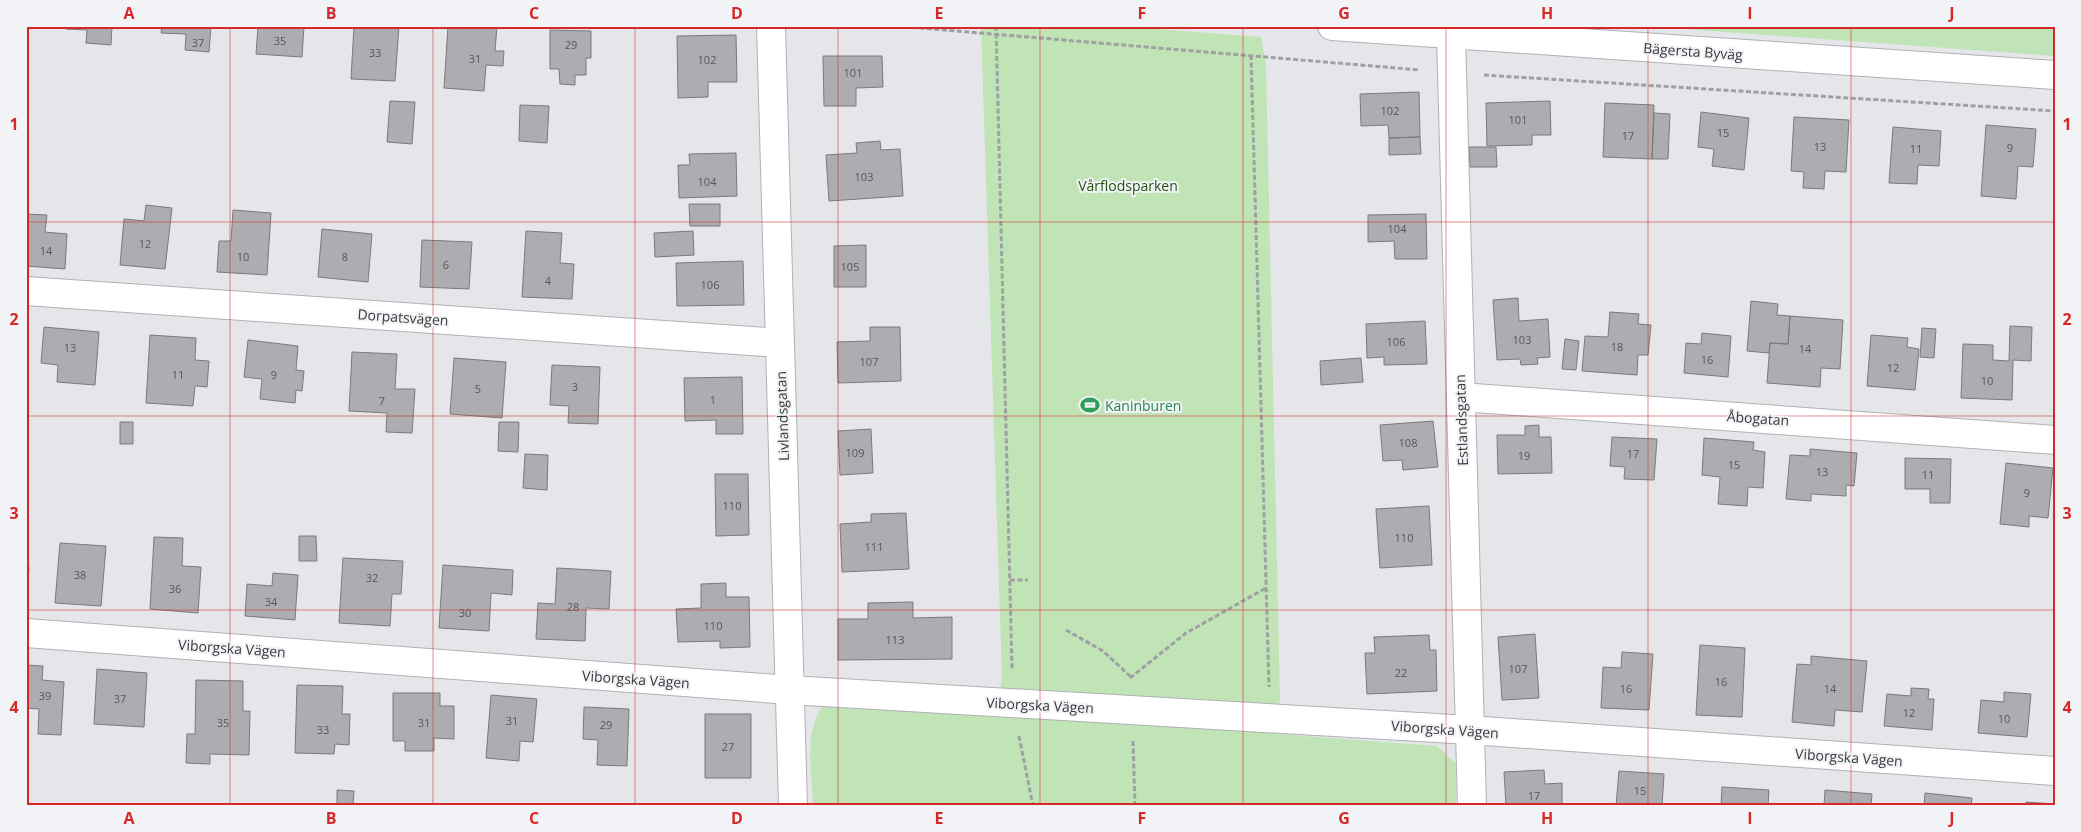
<svg xmlns="http://www.w3.org/2000/svg" width="2081" height="832" font-family="'Open Sans',sans-serif">
<style>
.green{fill:#c1e4b7}
.building{fill:#abadb0;stroke:#787a7c}
.lines{fill:none;stroke-linecap:round;stroke-linejoin:round}
.street-casing{stroke:#afb1b3;stroke-width:30}
.path{stroke:#9ea0a2;stroke-width:3;stroke-dasharray:5 2.5;stroke-linecap:butt}
.street{stroke:#fff;stroke-width:28}
.grid{fill:none;stroke:#d62828;stroke-width:1;stroke-opacity:0.55}
.labels{text-anchor:middle;dominant-baseline:central;stroke-width:4;stroke-linejoin:round;paint-order:stroke}
.number-label{font-size:11px;fill:#565758}
.street-label{font-size:14px;fill:#393a3b;stroke:#f2f3f6}
.park-label{font-size:14px;fill:#23540f;stroke:#f2f3f6}
.leisure-label{font-size:14px;fill:#27864d;stroke:#f2f3f6;text-anchor:start}
.neatline{fill:none;stroke:#d62828;stroke-width:2}
.grid-label{font-size:16px;text-anchor:middle;font-weight:bold;fill:#d62828}
</style>
<rect width="100%" height="100%" fill="#e4e6e9"/>
<path class="green" d="M981,26H1118L1261,37L1266,66L1280,700L1277,734L1437,746L1456,764V806H813C812,773 803,734 823,705L996,714L1002,678Z
M1643,26H2055V56Z"/>
<path class="building" d="M66,26H112L111,45L86,43L87,30L66,29Z
M162,26H211L209,52L185,50L186,34L161,33Z
M258,26H304L302,57L256,54Z
M354,26H399L395,81L351,79Z
M448,26H497L495,51H504L503,66L486,65L484,91L444,88Z
M550,30L591,31V58H586V75H575V85L560,84L559,69H550Z
M736,35L737,82H708V97L678,98L677,36Z
M823,56H882L883,87L856,88V106H824Z
M1419,92L1420,137L1389,138L1388,125L1361,126L1360,94Z
M390,101L415,102L412,144L387,142Z
M1550,101L1551,135H1532V145L1487,146L1486,103Z
M1605,103L1654,105L1652,159L1603,157Z
M520,105L549,106L547,143L519,141Z
M1701,112L1749,118L1744,170L1712,166L1714,149L1698,147Z
M1654,113L1670,114L1668,159H1652Z
M1794,117L1849,120L1846,172L1825,171L1824,189L1803,188L1804,172L1791,171Z
M1986,125L2036,129L2033,167L2018,166L2016,199L1981,196Z
M1893,127L1941,131L1939,166L1918,165L1917,184L1889,183Z
M1420,137L1421,154L1389,155V138Z
M880,141L881,150L900,149L903,196L829,201L826,155L857,153L856,143Z
M1469,147H1496L1497,167H1470Z
M736,153L737,196L679,198L678,165H690L689,154Z
M689,204H720V226H690Z
M146,205L172,208L165,269L120,265L124,219L144,221Z
M233,210L271,213L267,275L217,272L219,241H231Z
M26,214L47,215L45,232L67,234L65,269L26,266Z
M1426,214L1427,259H1395L1394,241L1368,242V215Z
M322,229L372,234L368,282L318,277Z
M526,231L562,233L560,263L574,264L572,299L522,297Z
M693,231L694,255L655,257L654,233Z
M422,240L472,242L469,289L420,287Z
M866,245V287H834V246Z
M743,261L744,305L677,306L676,263Z
M1518,298L1519,321L1548,319L1550,357L1537,358L1538,364L1521,365L1520,359L1497,360L1493,300Z
M1751,301L1778,304L1777,315L1790,316L1788,344L1770,343L1769,353L1747,351Z
M1610,312L1639,314L1638,324L1651,325L1648,355H1638L1637,375L1582,371L1585,336L1608,337Z
M1790,316L1843,320L1840,369L1821,368L1820,387L1767,383L1770,343L1788,344Z
M1425,321L1427,364L1384,365V357L1367,358L1366,324Z
M2010,326L2032,327L2031,361L2013,360L2012,400L1961,398L1963,344L1993,345V360L2009,361Z
M44,327L99,332L95,385L57,382L58,365L41,363Z
M870,327H900L901,381L838,383L837,342L870,341Z
M1922,328L1936,329L1934,358L1920,357Z
M1702,333L1731,336L1728,377L1684,373L1686,343L1701,344Z
M150,335L196,338L195,360L209,361L207,387L195,386L193,406L146,403Z
M1871,335L1908,338L1907,347L1919,349L1915,390L1867,386Z
M1565,339L1579,341L1576,370L1562,369Z
M248,340L298,346L296,370L304,371L302,391L296,390L295,403L260,399L262,379L244,377Z
M352,352L397,354L395,389H415L412,433L386,432L387,413L349,411Z
M454,358L506,362L502,418L450,414Z
M1361,358L1363,382L1321,385L1320,361Z
M552,365L600,367L598,424L568,423L569,406L550,405Z
M742,377L743,434H716V420L685,421L684,378Z
M1433,421L1438,467L1403,470L1402,460L1383,461L1380,425Z
M120,422H133V444H120Z
M499,422H519L518,452L498,451Z
M1539,425V437H1551L1552,473L1498,474L1497,435H1525V426Z
M871,429L873,473L840,475L838,431Z
M1612,437L1657,439L1654,480L1624,479L1625,467L1610,466Z
M1704,438L1754,442L1753,450L1765,452L1763,488L1748,487L1747,506L1718,504L1720,477L1702,475Z
M1810,449L1857,453L1854,486L1846,485V496L1811,494V501L1786,499L1790,455L1810,456Z
M525,454L548,455L547,490L523,488Z
M1905,458L1951,459L1950,503H1930V489H1905Z
M2006,463L2053,468L2048,518L2029,516V527L2000,524Z
M715,474H748L749,535L716,536Z
M1429,506L1432,565L1380,568L1376,509Z
M906,513L909,569L842,572L840,524L871,522V514Z
M299,536H316L317,561H299Z
M154,537L183,538L182,566L201,567L198,613L150,609Z
M60,543L106,546L101,606L55,603Z
M343,558L403,561L401,594H392L390,626L339,623Z
M443,565L513,570L512,595L491,593L489,631L439,628Z
M26,567H29L26,599Z
M557,568L611,571L609,609L586,608L585,641L536,639L538,603L555,604Z
M273,573L298,575L295,620L245,616L247,584L272,586Z
M726,583V597H749L750,647L720,648V641L678,642L676,609L701,608V584Z
M913,602V618L952,617V659L838,660V619H868V603Z
M1535,634L1539,698L1502,700L1498,637Z
M1429,635L1430,650H1436L1437,691L1367,694L1365,653H1375L1374,637Z
M1700,645L1745,648L1742,717L1696,715Z
M1622,652L1653,654L1649,710L1601,708L1603,667L1621,668Z
M1811,656L1867,661L1862,712L1835,710L1834,726L1792,722L1797,664L1811,665Z
M26,665L43,666L42,680L64,682L61,735L38,734L39,709L26,708Z
M97,669L147,673L144,727L94,724Z
M196,680L243,681V711H250L249,755L210,754V764L186,763L187,734H195Z
M297,685L343,686L342,714H350L349,745L335,744L334,754L295,753Z
M1911,688L1929,689L1928,699H1934L1932,730L1884,726L1887,694L1911,696Z
M2004,692L2031,694L2027,737L1978,733L1981,700L2004,702Z
M393,693H440V706H454V739L434,738V751H405V741H393Z
M491,695L537,699L533,742L520,741L519,761L486,758Z
M584,707L629,709L627,766L597,765L598,740L583,739Z
M705,714H751V778H705Z
M1544,770L1545,784L1562,783V806H1506L1504,772Z
M1619,771L1664,774L1662,806H1616Z
M1722,787L1769,790L1768,806H1721Z
M337,790L354,791L353,806H337Z
M1825,790L1872,794L1871,806H1824Z
M1925,793L1972,798L1971,806H1924Z
M2026,802L2055,804V806H2026Z"/>
<g class="lines">
<g class="street-casing">
<path id="street" d="M771,26L793,806
M1332,26L2055,75
M1451,35L1472,806
M26,291L780,343
M1461,397L2055,440
M26,633L790,690L1470,730L2055,771"/>
</g>
<path class="path" d="M897,26L1420,70
M996,26L1012,670
M1251,55L1269,687
M1484,75L2055,111
M1010,580H1028
M1066,630L1103,651L1130,676
M1130,678L1186,633L1266,588
M1019,736L1033,806
M1133,741L1135,806"/>
<use href="#street" class="street"/>
</g>
<path class="grid" d="M230,26V806M433,26V806M635,26V806M838,26V806M1040,26V806M1243,26V806M1446,26V806M1648,26V806M1851,26V806M26,222H2055M26,416H2055M26,610H2055"/>
<defs>
<g id="stadium-bare" transform="scale(1.5)"><path d="M0-5a6.5 5 0 1 0 0 10a6.5 5 0 1 0 0-10ZM-3.5-1.8h7v3.6h-7Z" fill="#2e9e5b" stroke="#f2f3f6" stroke-width="2.5" paint-order="stroke"/></g>
</defs>
<g fill-rule="evenodd">
<use href="#stadium-bare" x="1090" y="405"/>
</g>
<g class="labels">
<g class="number-label">
<text x="280" y="40">35</text>
<text x="198" y="42">37</text>
<text x="571" y="44">29</text>
<text x="375" y="52">33</text>
<text x="475" y="58">31</text>
<text x="707" y="59">102</text>
<text x="853" y="72">101</text>
<text x="1390" y="110">102</text>
<text x="1518" y="119">101</text>
<text x="1723" y="132">15</text>
<text x="1628" y="135">17</text>
<text x="1820" y="146">13</text>
<text x="2010" y="147">9</text>
<text x="1916" y="148">11</text>
<text x="864" y="176">103</text>
<text x="707" y="181">104</text>
<text x="1397" y="228">104</text>
<text x="145" y="243">12</text>
<text x="46" y="250">14</text>
<text x="243" y="256">10</text>
<text x="345" y="256">8</text>
<text x="446" y="264">6</text>
<text x="850" y="266">105</text>
<text x="548" y="280">4</text>
<text x="710" y="284">106</text>
<text x="1522" y="339">103</text>
<text x="1396" y="341">106</text>
<text x="1617" y="346">18</text>
<text x="70" y="347">13</text>
<text x="1805" y="348">14</text>
<text x="1707" y="359">16</text>
<text x="869" y="361">107</text>
<text x="1893" y="367">12</text>
<text x="178" y="374">11</text>
<text x="274" y="374">9</text>
<text x="1987" y="380">10</text>
<text x="575" y="386">3</text>
<text x="478" y="388">5</text>
<text x="713" y="399">1</text>
<text x="382" y="400">7</text>
<text x="1408" y="442">108</text>
<text x="855" y="452">109</text>
<text x="1633" y="453">17</text>
<text x="1524" y="455">19</text>
<text x="1734" y="464">15</text>
<text x="1822" y="471">13</text>
<text x="1928" y="474">11</text>
<text x="2027" y="492">9</text>
<text x="732" y="505">110</text>
<text x="1404" y="537">110</text>
<text x="874" y="546">111</text>
<text x="80" y="574">38</text>
<text x="372" y="577">32</text>
<text x="175" y="588">36</text>
<text x="271" y="601">34</text>
<text x="573" y="606">28</text>
<text x="465" y="612">30</text>
<text x="713" y="625">110</text>
<text x="895" y="639">113</text>
<text x="1518" y="668">107</text>
<text x="1401" y="672">22</text>
<text x="1721" y="681">16</text>
<text x="1626" y="688">16</text>
<text x="1830" y="688">14</text>
<text x="45" y="695">39</text>
<text x="120" y="698">37</text>
<text x="1909" y="712">12</text>
<text x="2004" y="718">10</text>
<text x="512" y="720">31</text>
<text x="223" y="722">35</text>
<text x="424" y="722">31</text>
<text x="606" y="724">29</text>
<text x="323" y="729">33</text>
<text x="728" y="746">27</text>
<text x="1640" y="790">15</text>
<text x="1534" y="795">17</text>
</g>
<g class="street-label">
<text transform="translate(1693 51) rotate(4)">Bägersta Byväg</text>
<text transform="translate(403 317) rotate(4)">Dorpatsvägen</text>
<text transform="translate(782 416) rotate(-92)">Livlandsgatan</text>
<text transform="translate(1758 418) rotate(4)">Åbogatan</text>
<text transform="translate(1461 420) rotate(-92)">Estlandsgatan</text>
<text transform="translate(232 648) rotate(4)">Viborgska Vägen</text>
<text transform="translate(636 679) rotate(4)">Viborgska Vägen</text>
<text transform="translate(1040 705) rotate(3)">Viborgska Vägen</text>
<text transform="translate(1445 729) rotate(4)">Viborgska Vägen</text>
<text transform="translate(1849 757) rotate(4)">Viborgska Vägen</text>
</g>
<g class="park-label">
<text x="1128" y="185">Vårflodsparken</text>
</g>
<g class="leisure-label">
<text x="1105" y="405">Kaninburen</text>
</g>
</g>
<rect width="2081" height="832" fill="none" stroke="#f2f3f6" stroke-width="55"/>
<rect x="28" y="28" width="2026" height="776" class="neatline"/>
<g class="grid-label">
<text x="129" y="19">A</text>
<text x="331" y="19">B</text>
<text x="534" y="19">C</text>
<text x="737" y="19">D</text>
<text x="939" y="19">E</text>
<text x="1142" y="19">F</text>
<text x="1344" y="19">G</text>
<text x="1547" y="19">H</text>
<text x="1750" y="19">I</text>
<text x="1952" y="19">J</text>
<text x="14" y="130">1</text>
<text x="2067" y="130">1</text>
<text x="14" y="325">2</text>
<text x="2067" y="325">2</text>
<text x="14" y="519">3</text>
<text x="2067" y="519">3</text>
<text x="14" y="713">4</text>
<text x="2067" y="713">4</text>
<text x="129" y="824">A</text>
<text x="331" y="824">B</text>
<text x="534" y="824">C</text>
<text x="737" y="824">D</text>
<text x="939" y="824">E</text>
<text x="1142" y="824">F</text>
<text x="1344" y="824">G</text>
<text x="1547" y="824">H</text>
<text x="1750" y="824">I</text>
<text x="1952" y="824">J</text>
</g>
</svg>
